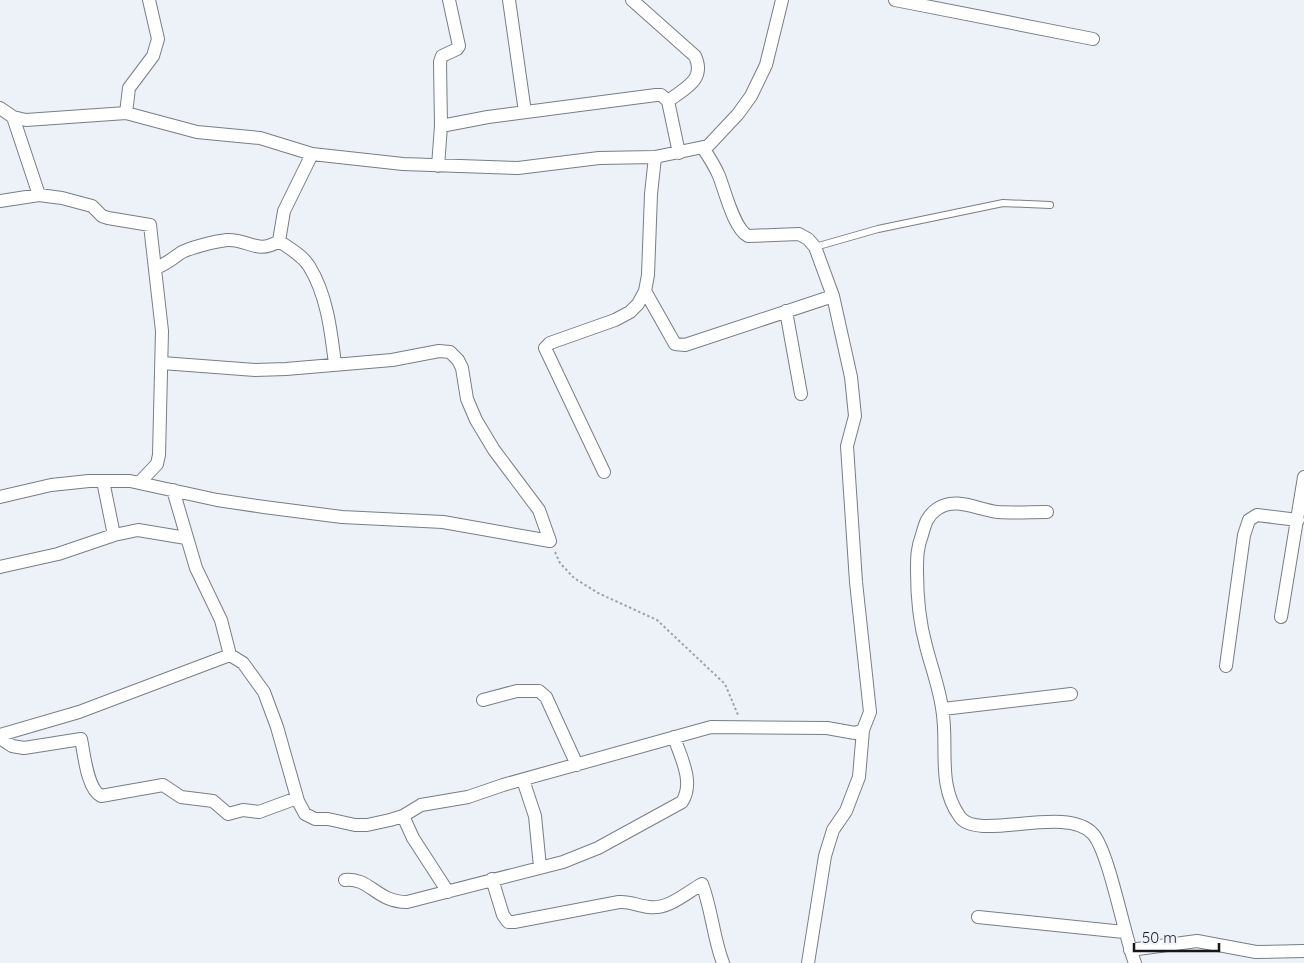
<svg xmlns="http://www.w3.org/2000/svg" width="1304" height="963" font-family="Quicksand,sans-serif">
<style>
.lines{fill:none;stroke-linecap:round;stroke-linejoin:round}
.service-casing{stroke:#797e84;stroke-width:8}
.minor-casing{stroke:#797e84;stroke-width:14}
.path{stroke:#9fa2a8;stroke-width:2;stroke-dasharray:2.5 2.5;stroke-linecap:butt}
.service{stroke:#fff;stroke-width:6}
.minor{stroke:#fff;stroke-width:12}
</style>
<rect width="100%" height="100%" fill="#edf2f9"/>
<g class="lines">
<g class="service-casing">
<path id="service" d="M815,247L878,229L1003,203L1050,205"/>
</g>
<g class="minor-casing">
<path id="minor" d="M509,0L525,112
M632,0L695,56C706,80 685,88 668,101
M895,0L1093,39
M0,108L13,117L26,120L126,113L197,132L260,138L312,154L403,164L518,168L599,158L655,157L708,146L738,114L751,96L766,65L782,0
M126,113L129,88L153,56L158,39L149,0
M13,117L39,195
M441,126L488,117L656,95H661L668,101L679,153
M438,166L441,126L440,62L442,56L457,49L459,46L449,0
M0,201L39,195L62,198L92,206L102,216L108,218L150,225L162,331L159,455L157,464L139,483
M279,241C289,248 302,255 309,266C327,295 331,331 335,364
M156,268C166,264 171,260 179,254C187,248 217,241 227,240C249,239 257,255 279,241L284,211L312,154
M645,291L675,344L685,345L833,296
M786,311L801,394
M162,363L255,370L286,369L392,360L439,351L450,352L458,360L462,368L467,399L476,420L494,450L539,510L550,541
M604,472L545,348L550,343L615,320L630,312L638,304L645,291L648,275L651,194L655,157
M103,481L114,535
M0,497L51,485L89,481H130L217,500L264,507L342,517L443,522L550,541
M1047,512C1031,512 1014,513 998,512C978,510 956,496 937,509C927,516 925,524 922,535C917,548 917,557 917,571C917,596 919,621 926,646C931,666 939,687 942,708C949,745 936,784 960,817C978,842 1066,804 1093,834C1109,852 1124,935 1135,963
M0,567L58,554L114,535L138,530L186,538
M1281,617L1304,477
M230,655L243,663L264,692L277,727L298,801L305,814L315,819H328L355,825H367L390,820L403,816L421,805L468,797L503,785L711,727L827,728L855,733L863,730L870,712L856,582L847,446L855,416L851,377L833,296L815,247L808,239L799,234L748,236C734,229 725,191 719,176C715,166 709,157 703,148
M1226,666L1244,535L1249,520L1257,515L1298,520
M483,700L517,691H539L546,697L577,765
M943,709L1071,694
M0,735L79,712L230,655L221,620L196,568L173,490
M0,738L12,746L24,748L81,739C84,753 87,789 101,796L163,785L181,797L213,801L228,814L243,810L259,812L297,798
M523,780L535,816L540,867
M403,816L413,838L448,892
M492,879L503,915L508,922H514L619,902C630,901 638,906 649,907C668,910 686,893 702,884C712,910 713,937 723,963
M345,880C370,877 376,902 407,902L563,862L598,848L682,802C695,782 680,756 674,737
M978,917L1124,932
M1130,950L1197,941L1256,952L1304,951
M808,963L825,856L833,830L846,811L859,777L863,730"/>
</g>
<path class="path" d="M555,552L560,563L574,578L598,593L657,620L725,684L738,715"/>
<use href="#service" class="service"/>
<use href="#minor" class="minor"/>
</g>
<path d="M1134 943v8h85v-8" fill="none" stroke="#151619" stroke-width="2.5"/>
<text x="1142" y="943" font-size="15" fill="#151619" stroke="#edf2f9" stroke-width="4" paint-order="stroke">50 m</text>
</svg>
